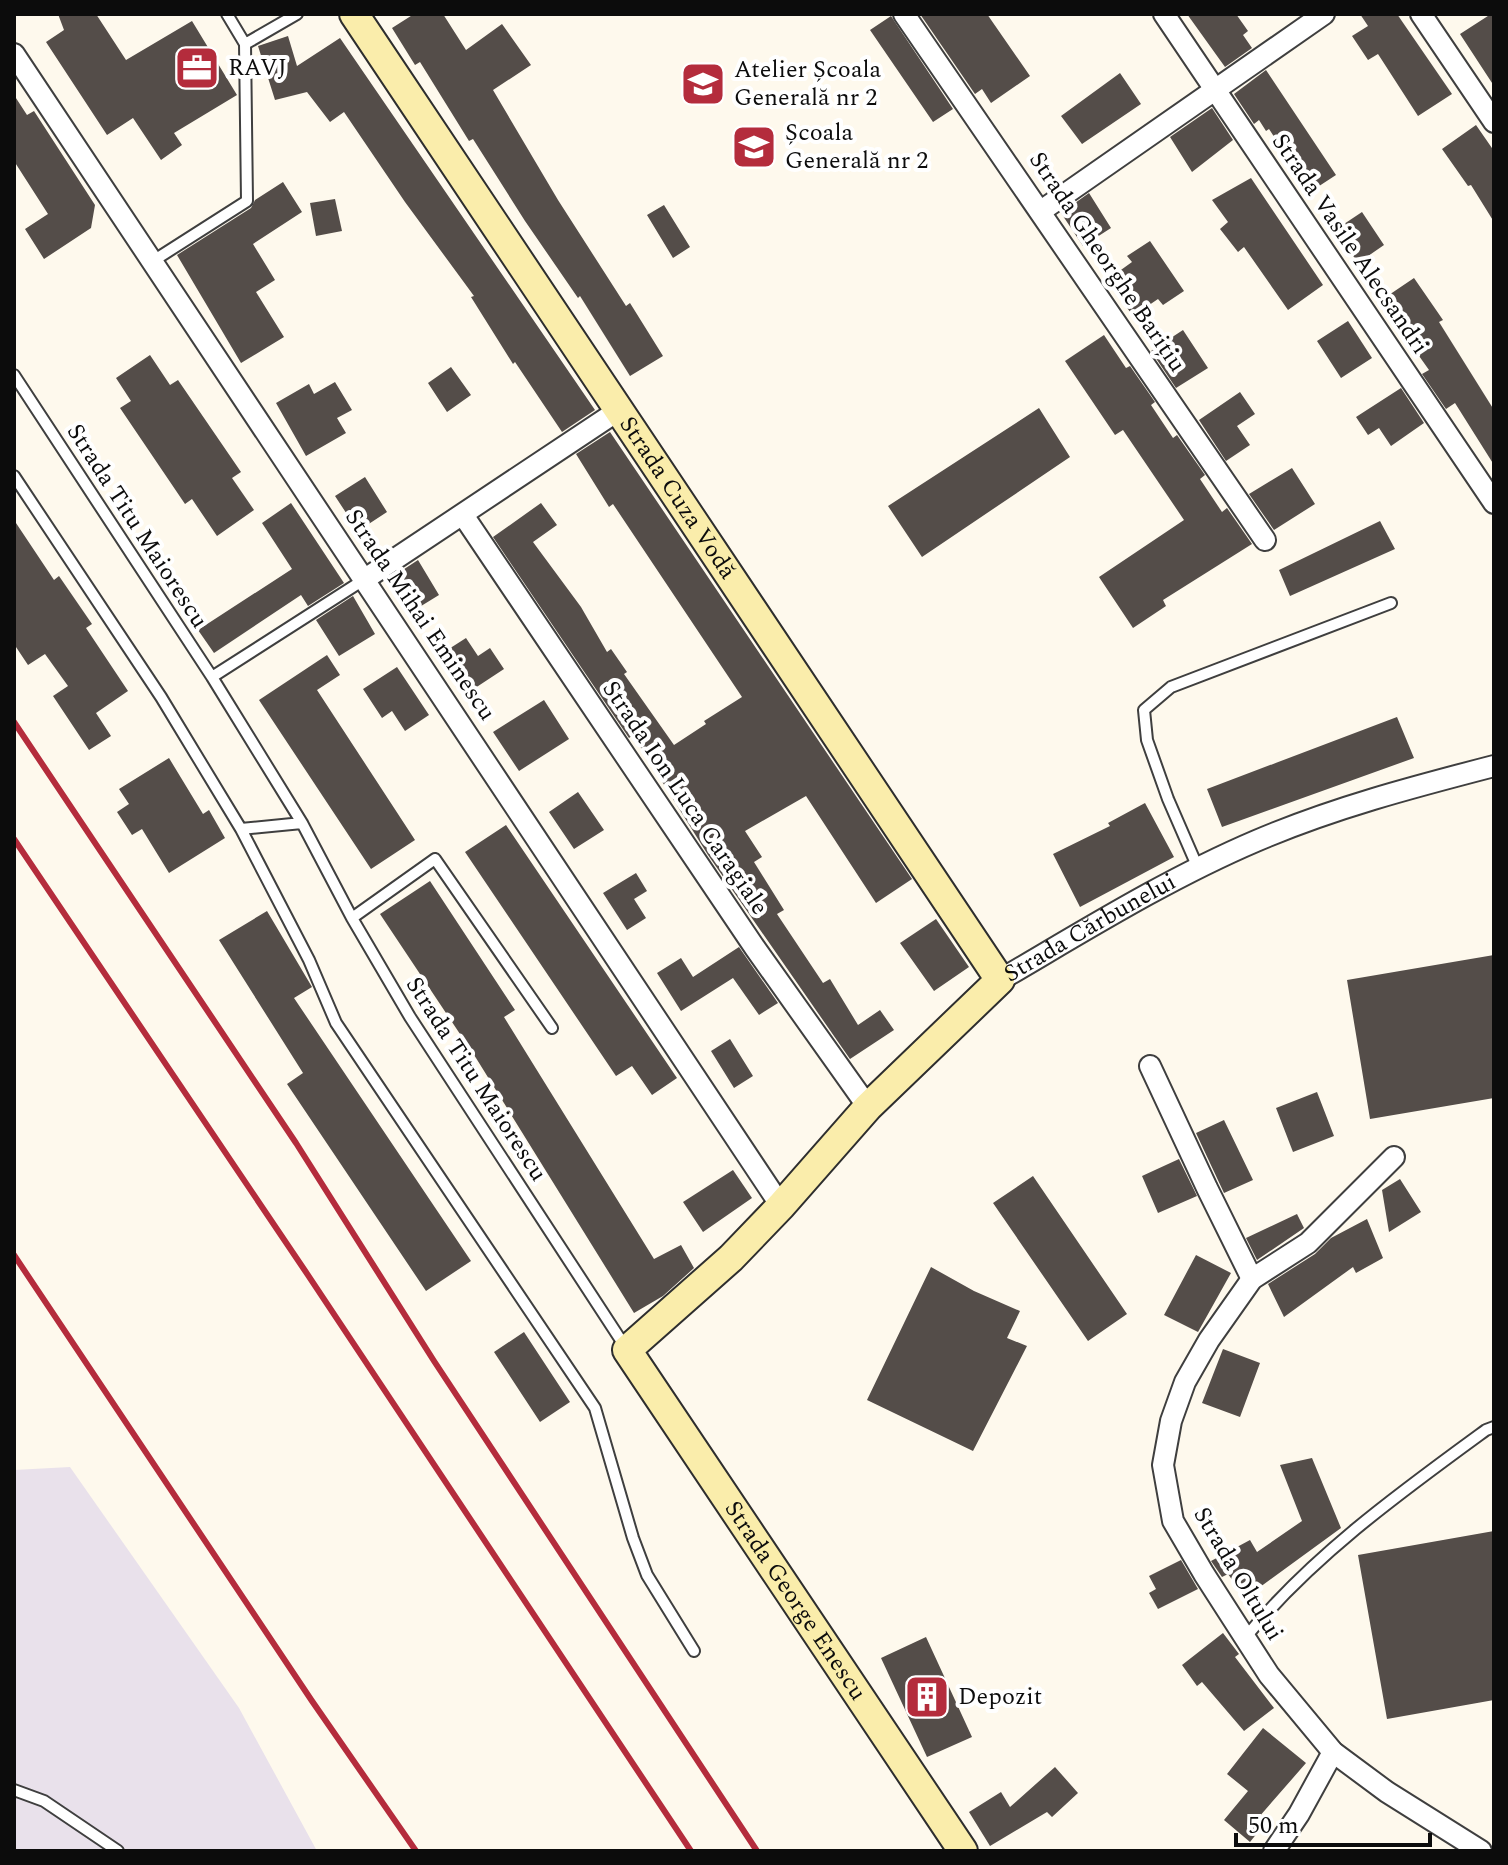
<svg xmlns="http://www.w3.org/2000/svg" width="1508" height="1865" font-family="Spectral,serif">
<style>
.industrial{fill:#e9e1eb}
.building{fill:#544d49}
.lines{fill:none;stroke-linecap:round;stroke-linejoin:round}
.lane-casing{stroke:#3f3f3f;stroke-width:14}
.street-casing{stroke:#3f3f3f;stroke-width:24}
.secondary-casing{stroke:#2e2e2e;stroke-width:32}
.lane{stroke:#fff;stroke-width:10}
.street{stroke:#fff;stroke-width:20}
.secondary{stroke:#faedab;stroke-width:28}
.rail{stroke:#b42c3c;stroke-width:6}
.labels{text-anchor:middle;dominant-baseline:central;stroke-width:8;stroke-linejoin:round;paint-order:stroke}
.poi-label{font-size:24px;fill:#0c0c0c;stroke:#fff;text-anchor:start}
.street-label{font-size:24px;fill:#0c0c0c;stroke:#fff}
</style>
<rect width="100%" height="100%" fill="#fef9ed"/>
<path class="industrial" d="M70,1467L239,1708L317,1851H14V1470Z"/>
<path class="building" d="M58,14H96L126,60L192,21L237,95L174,133L182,145L161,160L133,118L107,135L46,42L64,30Z
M414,14H443L466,50L502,24L531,65L493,90L558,200L626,306L630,303L663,356L630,376L580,296L578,298L525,221L473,139L469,141L420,62L415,65L392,28Z
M920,14H987L1030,76L991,103L982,89L975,94Z
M1187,14H1236L1248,31L1243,35L1252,48L1225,67Z
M1360,14H1397L1452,94L1418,116L1378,54L1368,60L1352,36L1368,26Z
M1491,14H1494V86L1460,34Z
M891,16L953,109L933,122L870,30Z
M288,36L297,66L340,38L595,410L562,432L515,362L513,364L471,297L474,296L405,202L344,112L330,122L307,92L275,100L258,46Z
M1266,70L1336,175L1310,192L1269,129L1266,131L1259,120L1254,124L1234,94Z
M1120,73L1141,104L1082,144L1061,116Z
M14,95L27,115L34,111L95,205L91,228L44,259L25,229L48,214L14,161Z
M1212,108L1233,140L1192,172L1170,137Z
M1476,125L1494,151V222L1471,185L1468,186L1442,149Z
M1251,178L1323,285L1288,310L1244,247L1238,252L1220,229L1228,222L1212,200Z
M283,182L302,212L253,244L275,280L256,292L284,337L241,363L177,255L251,208L255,200Z
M1089,193L1111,228L1083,246L1061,213Z
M335,199L342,231L316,236L310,203Z
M664,205L690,247L673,258L647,215Z
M1362,212L1384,245L1358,263L1335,230Z
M1150,241L1184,291L1163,305L1158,299L1133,316L1107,280L1132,262L1127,256Z
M1414,278L1443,320L1439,322L1494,410V465L1455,403L1446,409L1422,374L1429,370L1380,301Z
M1348,321L1372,358L1341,378L1317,341Z
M1183,330L1208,368L1176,388L1151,351Z
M1104,335L1126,368L1130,366L1155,402L1151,405L1173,438L1177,435L1205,475L1200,479L1222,512L1227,508L1252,544L1163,600L1166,606L1133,628L1099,577L1184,520L1123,430L1115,435L1065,361Z
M150,355L170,385L178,380L241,472L232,478L254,510L217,536L192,499L185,504L120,408L131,401L116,378Z
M451,367L471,395L447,412L428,383Z
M335,382L352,410L337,418L346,433L306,456L276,403L309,384L314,394Z
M1401,388L1424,423L1391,446L1379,428L1368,435L1356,417Z
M1240,392L1255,414L1237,426L1250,445L1226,461L1199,420Z
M1039,408L1070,457L922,557L888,506Z
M610,432L912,879L876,903L806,796L745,831L762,857L754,862L784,910L777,914L823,983L830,979L858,1025L880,1010L894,1030L850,1059L708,855L633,735L629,738L493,537L541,503L557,525L533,542L581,607L607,652L611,649L627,672L624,674L674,745L706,724L704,721L742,697L613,504L609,507L576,454Z
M1292,468L1315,504L1274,530L1249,494Z
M365,477L387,512L358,531L335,496Z
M291,503L344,583L308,606L301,595L214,653L198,630L292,569L262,523Z
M14,520L54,580L59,576L92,624L86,628L128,691L96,713L111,736L89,750L53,696L68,686L45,654L28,665L14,644Z
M1380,521L1395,549L1290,596L1279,570Z
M418,560L439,595L413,611L392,577Z
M353,596L375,634L339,656L316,620Z
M466,638L478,656L490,648L504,669L466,694L441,654Z
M327,655L340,675L317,690L415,840L371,869L259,700Z
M397,667L429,715L405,731L392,711L382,718L363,689Z
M544,700L569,739L519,771L493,732Z
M1397,717L1414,758L1222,827L1207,789Z
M169,758L203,814L209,810L225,838L169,873L142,829L132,835L117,812L129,804L119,789Z
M578,792L604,830L574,849L549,812Z
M1145,803L1174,857L1080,907L1053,854L1110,826L1108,823Z
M506,825L677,1078L652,1095L632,1066L616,1076L465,852Z
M636,873L647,891L634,899L646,918L627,930L603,893Z
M430,881L515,1010L504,1017L654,1259L681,1245L694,1268L663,1296L634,1313L476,1058L380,914Z
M267,911L312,987L294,998L471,1261L426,1291L287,1084L303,1073L219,940Z
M936,919L969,967L934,991L900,943Z
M739,947L778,1003L759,1015L733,978L681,1011L657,973L681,958L693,977Z
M1494,955V1098L1370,1119L1347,980Z
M730,1039L753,1076L734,1088L711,1051Z
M1317,1092L1334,1136L1293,1152L1276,1108Z
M1224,1120L1253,1180L1224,1193L1196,1133Z
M1179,1159L1197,1196L1158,1213L1142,1176Z
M733,1170L752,1198L703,1232L683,1202Z
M1033,1176L1127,1314L1088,1341L993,1203Z
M1400,1179L1421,1212L1389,1232L1382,1190Z
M1297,1214L1304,1228L1257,1260L1246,1238Z
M1367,1219L1383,1258L1356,1273L1353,1267L1284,1317L1268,1284L1315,1254L1331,1238Z
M1196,1255L1231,1273L1198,1332L1164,1315Z
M931,1267L974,1291L1020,1311L1007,1338L1027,1346L973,1451L867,1400Z
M524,1332L570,1402L540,1422L494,1352Z
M1223,1349L1260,1363L1240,1417L1202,1403Z
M1312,1458L1341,1528L1245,1598L1228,1574L1222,1577L1211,1561L1250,1540L1257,1552L1302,1521L1280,1465Z
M1494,1531V1700L1387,1719L1358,1555Z
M1181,1560L1198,1589L1158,1609L1149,1593L1156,1589L1149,1576Z
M1223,1633L1239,1654L1235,1657L1274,1708L1244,1731L1202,1682L1197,1686L1182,1665Z
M926,1637L972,1737L927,1757L881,1658Z
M1263,1728L1306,1763L1259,1817L1266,1822L1250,1842L1224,1820L1248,1791L1227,1774Z
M1055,1767L1078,1793L1052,1817L1047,1812L990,1846L969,1812L1001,1792L1010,1807Z"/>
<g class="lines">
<g class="lane-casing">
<path id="lane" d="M227,14L245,44L297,14
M153,261L247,201L245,44
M14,375L212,677L302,823L352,918L410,1017L626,1348
M14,476L161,697L241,829L302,823
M212,677L365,579
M241,829L309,960L336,1023L595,1408L633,1538L647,1575L694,1651
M1198,868L1168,799L1147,740L1144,710L1171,687L1391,603
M352,918L435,859L552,1028
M1245,1638C1312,1556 1401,1492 1486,1430L1494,1427
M14,1790L44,1801L118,1851"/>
</g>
<g class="street-casing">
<g id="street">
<path d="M904,14L1265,540"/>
<path d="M1164,14L1494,503"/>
<path d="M1421,14L1494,122"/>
<path d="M14,54L781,1206"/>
<path d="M1041,211L1324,14"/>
<path d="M463,515L755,948L868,1107"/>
<path d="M365,579L619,410"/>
<path id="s1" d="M1000,980C1084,931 1167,879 1256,841C1333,808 1413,787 1494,766"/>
<path d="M1150,1066L1207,1188L1252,1279"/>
<path d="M1394,1157L1308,1243L1252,1279L1209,1340L1185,1382L1171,1421L1163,1465L1173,1521L1204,1574L1269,1675L1333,1752L1387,1792L1481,1851"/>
<path d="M1274,1851L1299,1814L1333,1752"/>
</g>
</g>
<g class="secondary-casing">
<g id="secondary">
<path id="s2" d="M354,14L1000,980L868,1107L781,1206L731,1258L627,1350L963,1851"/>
</g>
</g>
<use href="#lane" class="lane"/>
<use href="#street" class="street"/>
<use href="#secondary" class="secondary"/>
<path class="rail" d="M14,722L296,1143L434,1361L757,1851
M14,839C242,1175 467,1512 691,1851
M14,1255L312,1701L416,1851"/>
</g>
<defs>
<g id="office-square" transform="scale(2.3)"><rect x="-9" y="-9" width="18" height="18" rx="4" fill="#b42c3c" stroke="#fff"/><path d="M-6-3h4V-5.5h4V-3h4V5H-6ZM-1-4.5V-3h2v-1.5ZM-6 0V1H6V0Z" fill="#fff"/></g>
<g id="school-square" transform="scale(2.3)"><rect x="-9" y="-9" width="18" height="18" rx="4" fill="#b42c3c" stroke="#fff"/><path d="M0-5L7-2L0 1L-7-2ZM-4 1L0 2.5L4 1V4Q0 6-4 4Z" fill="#fff"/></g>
<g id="building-square" transform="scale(2.3)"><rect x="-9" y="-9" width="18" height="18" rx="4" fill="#b42c3c" stroke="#fff"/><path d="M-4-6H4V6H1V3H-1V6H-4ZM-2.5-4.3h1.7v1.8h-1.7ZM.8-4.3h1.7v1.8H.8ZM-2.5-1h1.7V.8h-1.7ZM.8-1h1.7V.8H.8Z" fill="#fff"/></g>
</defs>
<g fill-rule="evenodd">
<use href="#office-square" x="197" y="68"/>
<use href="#school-square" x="703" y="84"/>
<use href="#school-square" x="754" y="147"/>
<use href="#building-square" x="927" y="1697"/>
</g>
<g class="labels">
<g class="poi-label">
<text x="228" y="68">RAVJ</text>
<text x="734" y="70">Atelier Școala<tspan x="734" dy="28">Generală nr 2</tspan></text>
<text x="785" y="133">Școala<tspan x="785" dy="28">Generală nr 2</tspan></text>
<text x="958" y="1697">Depozit</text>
</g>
<g class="street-label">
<text transform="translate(1350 244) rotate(56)">Strada Vasile Alecsandri</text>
<text transform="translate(1107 262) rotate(56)">Strada Gheorghe Barițiu</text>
<text stroke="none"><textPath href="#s2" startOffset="582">Strada Cuza Vodă</textPath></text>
<text transform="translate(137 526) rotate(57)">Strada Titu Maiorescu</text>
<text transform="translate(420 615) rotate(56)">Strada Mihai Eminescu</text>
<text transform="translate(685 798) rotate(56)">Strada Ion Luca Caragiale</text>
<text stroke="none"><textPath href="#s1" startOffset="104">Strada Cărbunelui</textPath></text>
<text transform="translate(476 1079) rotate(57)">Strada Titu Maiorescu</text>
<text transform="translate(1238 1574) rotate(59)">Strada Oltului</text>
<text stroke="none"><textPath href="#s2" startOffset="1990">Strada George Enescu</textPath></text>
</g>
</g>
<rect width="1508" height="1865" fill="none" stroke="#0c0c0c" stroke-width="32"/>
<path d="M1236 1833v12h194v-12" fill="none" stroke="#0c0c0c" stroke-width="4"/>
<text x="1248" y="1833" font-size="24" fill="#0c0c0c" stroke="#ffffff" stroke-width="6" paint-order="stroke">50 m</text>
</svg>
